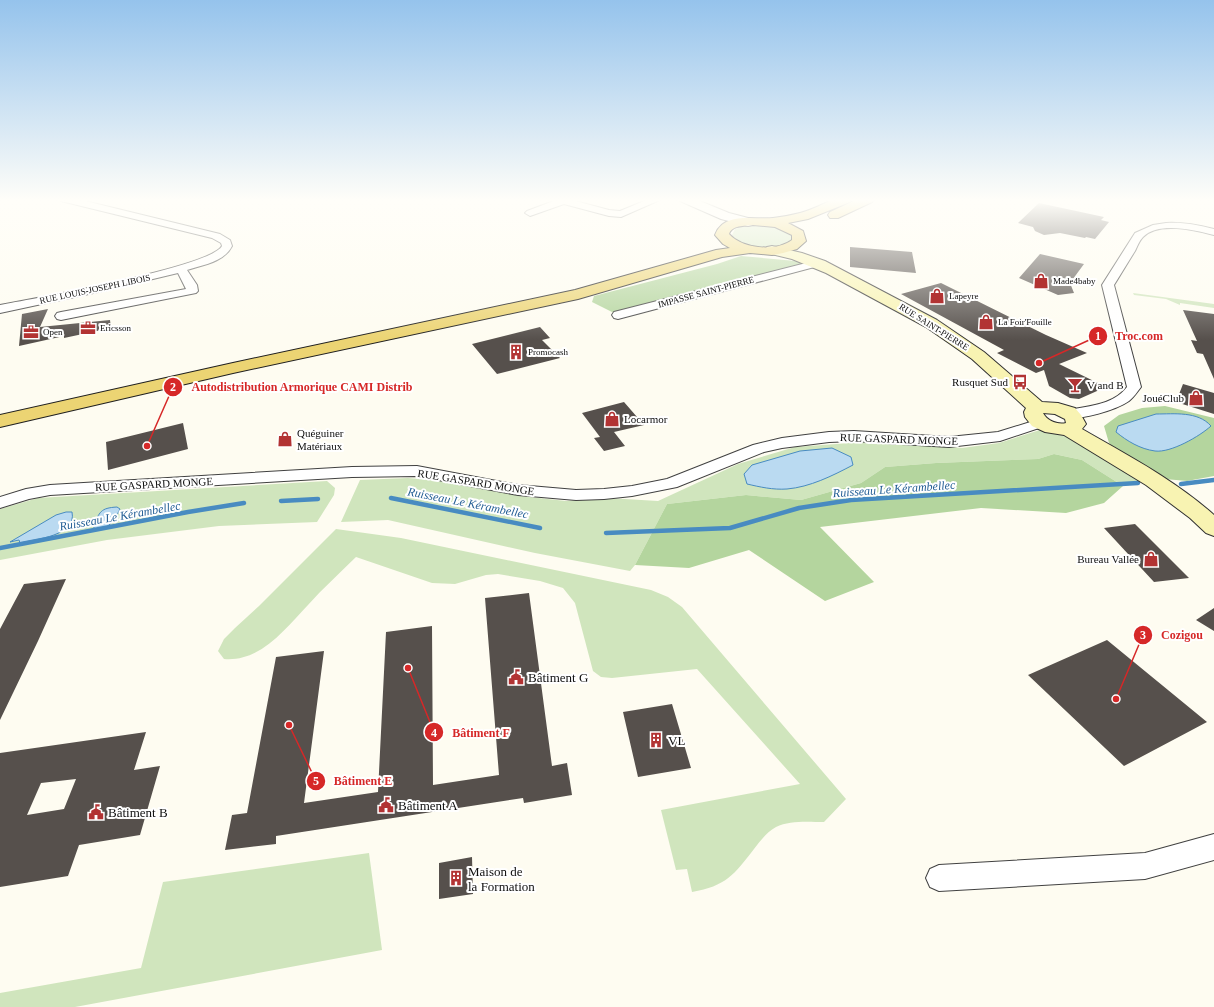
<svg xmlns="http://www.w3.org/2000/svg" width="1214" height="1007" font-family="'Times New Roman',serif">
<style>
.green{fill:#d0e5bd}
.forest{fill:#b4d59e}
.water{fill:#badaf1;stroke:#488bc1}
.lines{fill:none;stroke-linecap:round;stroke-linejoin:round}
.stream{stroke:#488bc1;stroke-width:4.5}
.building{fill:#56504c;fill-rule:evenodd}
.minor-casing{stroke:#414141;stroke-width:2}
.tertiary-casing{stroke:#414141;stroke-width:2}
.secondary-casing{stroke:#303030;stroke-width:2}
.primary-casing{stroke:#1f1f1f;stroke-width:2}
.minor{fill:#fff;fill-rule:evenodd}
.tertiary{fill:#fff;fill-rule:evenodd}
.secondary{fill:#f8f3b2;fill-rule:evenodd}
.primary{fill:#ecd473;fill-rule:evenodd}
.labels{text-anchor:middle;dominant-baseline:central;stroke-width:4;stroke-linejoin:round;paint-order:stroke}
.far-poi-label{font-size:9px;fill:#0e0e0e;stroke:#fff;text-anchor:start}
.far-street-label{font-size:9px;fill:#0e0e0e;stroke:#fff}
.poi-label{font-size:11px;fill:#0e0e0e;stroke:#fff;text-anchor:end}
.street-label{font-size:11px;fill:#0e0e0e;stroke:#fff}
.water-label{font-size:12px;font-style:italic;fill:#235e95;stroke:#fff}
.near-poi-label{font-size:13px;fill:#0e0e0e;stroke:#fff;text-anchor:start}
.leader{fill:none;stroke:#d62828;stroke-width:1.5}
.callout-dot{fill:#d62828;stroke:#fff;stroke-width:1.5}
.mark-label{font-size:12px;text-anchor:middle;font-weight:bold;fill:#fff}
.callout-label{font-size:12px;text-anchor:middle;font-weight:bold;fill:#d62828;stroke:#fff;stroke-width:4;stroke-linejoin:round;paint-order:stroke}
</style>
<rect width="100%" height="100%" fill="#fefcf1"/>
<path class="green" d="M747,225L775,226L790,233L792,238C784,253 740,248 732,235L735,229Z
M1133,293L1214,304V308L1180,303V305L1166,299L1134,295Z
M1040,430L1072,438L1142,480L1123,486L1082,460L1054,454L1038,459L936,463L885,467L861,483L801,500L746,495L667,504L635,565L630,571L535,553L388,520L341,522L360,480L408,478L444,481L520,496L566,501L608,498L658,501L738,464L795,447L864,442L962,448L999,443Z
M327,481L335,488L334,495L317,522L219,526L107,540L0,560V509L38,498Z
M336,529L401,538L651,590L668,597L682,607L846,799L824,822C809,822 790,820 776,827C767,832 761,840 754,849C734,875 726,886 692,892L687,869L676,870L661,810L800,784L697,669L612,678L601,677L593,671L575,603L563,588L540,581L498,574L486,575L455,584L432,583L356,557C340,573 323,588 308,605C285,629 261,662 224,659L218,651L224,639L235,628L259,606Z
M369,853L382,950L75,1007H0V993L141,968L163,882Z"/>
<path class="forest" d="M741,256L818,263L618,315L592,302L594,296L717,264Z
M1165,406L1214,418V476L1187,481L1165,479L1119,452L1109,443L1104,426L1119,415L1142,408Z
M1054,454L1082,460L1123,486L1104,503L1066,513L981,508L820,527L874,582L825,601L749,550L689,568L635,565L667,504L746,495L801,500L861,483L885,467L936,463L1038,459Z"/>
<path class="water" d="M1156,414C1174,414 1198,411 1211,426C1200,436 1171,453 1155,451C1140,449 1127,441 1116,432L1118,426Z
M832,448L851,457L853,465C832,476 810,487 787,489C773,490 760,487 747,484L744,474L752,465L800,451Z
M117,507L120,509C114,521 110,529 95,529L93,526C100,512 100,508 117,507Z
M66,512H72C77,536 36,539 20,543L19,540L10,542L56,515Z"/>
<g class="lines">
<path class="stream" d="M1181,484L1214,480
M391,498L540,528
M281,501L318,499
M606,533L730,528L799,508L851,500L1138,483
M0,548L188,512L244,503"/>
</g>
<path class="building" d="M1039,203L1104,217L1101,220L1109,222L1095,239L1086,237L1085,238L1060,233L1044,235L1035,231L1033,227L1018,223Z
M850,247L912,252L916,273L850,267Z
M1040,254L1084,264L1070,283L1074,293L1058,295L1019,278Z
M941,283L1046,335L1087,353L1059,364L1106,387L1079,399L1070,398L1049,386L1044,370L1036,373L997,353L1004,350L901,294Z
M48,309L40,327L110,320L111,328L64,338V336L19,346L22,314Z
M1183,310L1214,314V379L1203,354L1197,353L1191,340L1197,341Z
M540,327L550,338L542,340L560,358L497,374L472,344Z
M1183,384L1214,393V414L1176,402Z
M624,402L644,425L614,432L625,446L604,451L594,438L600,437L582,413Z
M183,423L188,449L108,470L106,442Z
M1135,524L1189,578L1154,582L1104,528Z
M66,579L38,641L0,720V629L24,584Z
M529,593L552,766L567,763L572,795L524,803L523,798L276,836V844L225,850L232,815L247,813L276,657L324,651L304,803L378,792L386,632L432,626L433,785L499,775L485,598Z
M1214,608V631L1196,620Z
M1107,640L1207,722L1124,766L1028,675Z
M672,704L691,768L638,777L623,712Z
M146,732L134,770L160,766L140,835L79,845L68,876L0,887V753ZM76,779L64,809L27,815L41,783Z
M472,857L473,894L439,899V863Z"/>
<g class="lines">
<g class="minor-casing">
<path id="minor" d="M60,199H77L220,234L230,240L232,246C224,262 203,265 187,270L197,285L198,291L196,293L61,320L57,319L55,316L57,313L61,312L186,289L178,273L107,290L0,313V305C32,299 211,267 222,246L221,243L212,238L61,201Z
M559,199H568L609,210L620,211L649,199H662L621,217L609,216L564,204L530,216L525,213L527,211Z
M1166,223C1183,222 1198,225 1214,229V235C1195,230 1158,221 1143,237C1139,241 1137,247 1135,251C1128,262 1121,274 1114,285L1141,387C1137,392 1134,397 1129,401C1116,410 1080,421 1065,417L1063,414L1065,411C1085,406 1113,406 1127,387L1102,285L1135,233L1153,225Z
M818,260L822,261L823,263L822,265L618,319L614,318L612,315L614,312Z
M1040,419L1045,420L1047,423L1045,426L1000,441L949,447L854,441L829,442L782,448L764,452L677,487L632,496L604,499L576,500L518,495L417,476L352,477L50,495L29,499L0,508V497L26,489L50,485L352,467L417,466L518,485L576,490L604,489L632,486L667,479L753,445L782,438L829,432L854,431L949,437L998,432Z
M1214,834V860L1145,879L939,891L930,887L926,878L930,869L939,865L1145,853Z"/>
</g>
<g class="tertiary-casing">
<path id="tertiary" d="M679,199H695L729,213L752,219L754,222L752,225L748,226L721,219L680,201Z"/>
</g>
<g class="secondary-casing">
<path id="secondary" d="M772,246L802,253L825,261L937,320L984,352L1042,402L1058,403L1075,408L1081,415L1086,424L1082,429C1127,455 1175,480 1214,515V536L1206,533L1190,518L1146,485L1064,435L1045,432L1032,426L1025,417L1024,412L1026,408L972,359L926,327L826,273L792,259L767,253L765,250L767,247ZM1043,413L1055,414L1065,419L1066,423C1058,425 1047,421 1043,413Z"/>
</g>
<g class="primary-casing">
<path id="primary" d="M834,199H852L850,202L808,219L788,223L803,231L806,241L797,249L783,253L772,255L750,253L722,257L578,299L233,373L0,427V415L233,363L575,290L716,250L730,248L723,244L715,235C724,211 754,220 773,218C782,217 792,215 800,213C812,210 823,204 834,199ZM753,225L775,227L792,235V240C776,252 742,249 729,234C732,225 744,226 753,225Z
M858,199H874L872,202L838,218H830L828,215L830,212Z"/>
</g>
<use href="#minor" class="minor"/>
<use href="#tertiary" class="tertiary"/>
<use href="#secondary" class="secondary"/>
<use href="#primary" class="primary"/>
</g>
<linearGradient id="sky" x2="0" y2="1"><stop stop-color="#95c3ec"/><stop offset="0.59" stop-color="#fffef9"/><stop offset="1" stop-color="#fffef9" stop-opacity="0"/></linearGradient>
<rect width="1214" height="340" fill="url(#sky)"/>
<defs>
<g id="shop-bare" transform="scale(1.2)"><path d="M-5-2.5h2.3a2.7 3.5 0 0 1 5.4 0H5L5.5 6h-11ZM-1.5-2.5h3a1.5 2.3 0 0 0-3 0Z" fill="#b23333" stroke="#fff" stroke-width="2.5" paint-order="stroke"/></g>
<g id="office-bare" transform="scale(1.2)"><path d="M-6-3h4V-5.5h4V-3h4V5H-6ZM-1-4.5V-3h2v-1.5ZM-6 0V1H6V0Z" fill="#b23333" stroke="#fff" stroke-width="2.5" paint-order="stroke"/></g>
<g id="building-bare" transform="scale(1.2)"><path d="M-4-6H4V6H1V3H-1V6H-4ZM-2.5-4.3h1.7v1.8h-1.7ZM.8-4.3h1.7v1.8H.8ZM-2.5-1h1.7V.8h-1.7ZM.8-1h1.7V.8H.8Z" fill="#b23333" stroke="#fff" stroke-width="2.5" paint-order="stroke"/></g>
<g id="bus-bare" transform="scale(1.2)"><path d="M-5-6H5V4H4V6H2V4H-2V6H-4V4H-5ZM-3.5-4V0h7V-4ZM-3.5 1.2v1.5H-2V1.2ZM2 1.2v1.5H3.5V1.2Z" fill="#b23333" stroke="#fff" stroke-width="2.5" paint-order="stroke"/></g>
<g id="bar-bare" transform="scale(1.2)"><path d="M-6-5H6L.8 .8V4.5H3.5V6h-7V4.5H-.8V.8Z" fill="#b23333" stroke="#fff" stroke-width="2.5" paint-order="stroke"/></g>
<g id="civic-bare" transform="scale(1.2)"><path d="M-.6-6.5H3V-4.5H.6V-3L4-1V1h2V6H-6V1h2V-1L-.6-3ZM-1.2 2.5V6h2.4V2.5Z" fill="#b23333" stroke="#fff" stroke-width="2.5" paint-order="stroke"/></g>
</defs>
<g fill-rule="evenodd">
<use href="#shop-bare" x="1041" y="281"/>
<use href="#shop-bare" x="937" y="296"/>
<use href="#shop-bare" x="986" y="322"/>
<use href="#office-bare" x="88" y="328"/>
<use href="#office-bare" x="31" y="332"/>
<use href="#building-bare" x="516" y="352"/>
<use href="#bus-bare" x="1020" y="382"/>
<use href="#bar-bare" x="1075" y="385"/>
<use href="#shop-bare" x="1196" y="398"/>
<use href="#shop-bare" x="612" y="419"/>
<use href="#shop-bare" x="285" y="439"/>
<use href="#shop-bare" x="1151" y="559"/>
<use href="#civic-bare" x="516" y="677"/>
<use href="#building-bare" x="656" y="740"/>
<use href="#civic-bare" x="386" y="805"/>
<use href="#civic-bare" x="96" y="812"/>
<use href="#building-bare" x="456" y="878"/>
</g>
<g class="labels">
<g class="far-poi-label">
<text x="1053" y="281">Made4baby</text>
<text x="949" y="296">Lapeyre</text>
<text x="998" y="322">La Foir'Fouille</text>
<text x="100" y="328">Ericsson</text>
<text x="43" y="332">Open</text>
<text x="528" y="352">Promocash</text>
</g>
<g class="far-street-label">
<text transform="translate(95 289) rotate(-12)">RUE LOUIS-JOSEPH LIBOIS</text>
<text transform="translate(706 292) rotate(-15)">IMPASSE SAINT-PIERRE</text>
<text transform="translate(934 327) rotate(32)">RUE SAINT-PIERRE</text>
</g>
<g class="poi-label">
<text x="1008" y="382">Rusquet Sud</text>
<text x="1087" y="385" text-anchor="start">V and B</text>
<text x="1184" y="398">JouéClub</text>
<text x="624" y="419" text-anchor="start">Locarmor</text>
<text x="297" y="433" text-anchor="start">Quéguiner<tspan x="297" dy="13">Matériaux</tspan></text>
<text x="1139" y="559">Bureau Vallée</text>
</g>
<g class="street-label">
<text transform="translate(899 439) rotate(2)">RUE GASPARD MONGE</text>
<text transform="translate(476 482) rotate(9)">RUE GASPARD MONGE</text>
<text transform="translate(154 484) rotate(-3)">RUE GASPARD MONGE</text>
</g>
<g class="water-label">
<text transform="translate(894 489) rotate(-4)">Ruisseau Le Kérambellec</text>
<text transform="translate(468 503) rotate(11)">Ruisseau Le Kérambellec</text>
<text transform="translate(120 516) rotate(-10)">Ruisseau Le Kérambellec</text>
</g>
<g class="near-poi-label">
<text x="528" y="677">Bâtiment G</text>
<text x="668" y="740">VL</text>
<text x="398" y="805">Bâtiment A</text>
<text x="108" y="812">Bâtiment B</text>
<text x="468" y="871">Maison de<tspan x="468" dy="15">la Formation</tspan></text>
</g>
</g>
<path class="leader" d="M1039 363L1098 336M147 446L173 387M1116 699L1143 635M408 668L434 732M289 725L316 781"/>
<g class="callout-dot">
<circle cx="1039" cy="363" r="4"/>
<circle cx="147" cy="446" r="4"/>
<circle cx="1116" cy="699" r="4"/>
<circle cx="408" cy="668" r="4"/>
<circle cx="289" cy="725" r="4"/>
<circle cx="1098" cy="336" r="10"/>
<circle cx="173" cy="387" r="10"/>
<circle cx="1143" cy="635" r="10"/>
<circle cx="434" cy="732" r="10"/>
<circle cx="316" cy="781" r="10"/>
</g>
<g class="mark-label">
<text x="1098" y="340">1</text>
<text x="173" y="391">2</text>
<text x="1143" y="639">3</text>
<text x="434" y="737">4</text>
<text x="316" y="785">5</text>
</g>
<g class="callout-label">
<text x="1139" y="340">Troc.com</text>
<text x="302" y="391">Autodistribution Armorique CAMI Distrib</text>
<text x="1182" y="639">Cozigou</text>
<text x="481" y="737">Bâtiment F</text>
<text x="363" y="785">Bâtiment E</text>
</g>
</svg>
